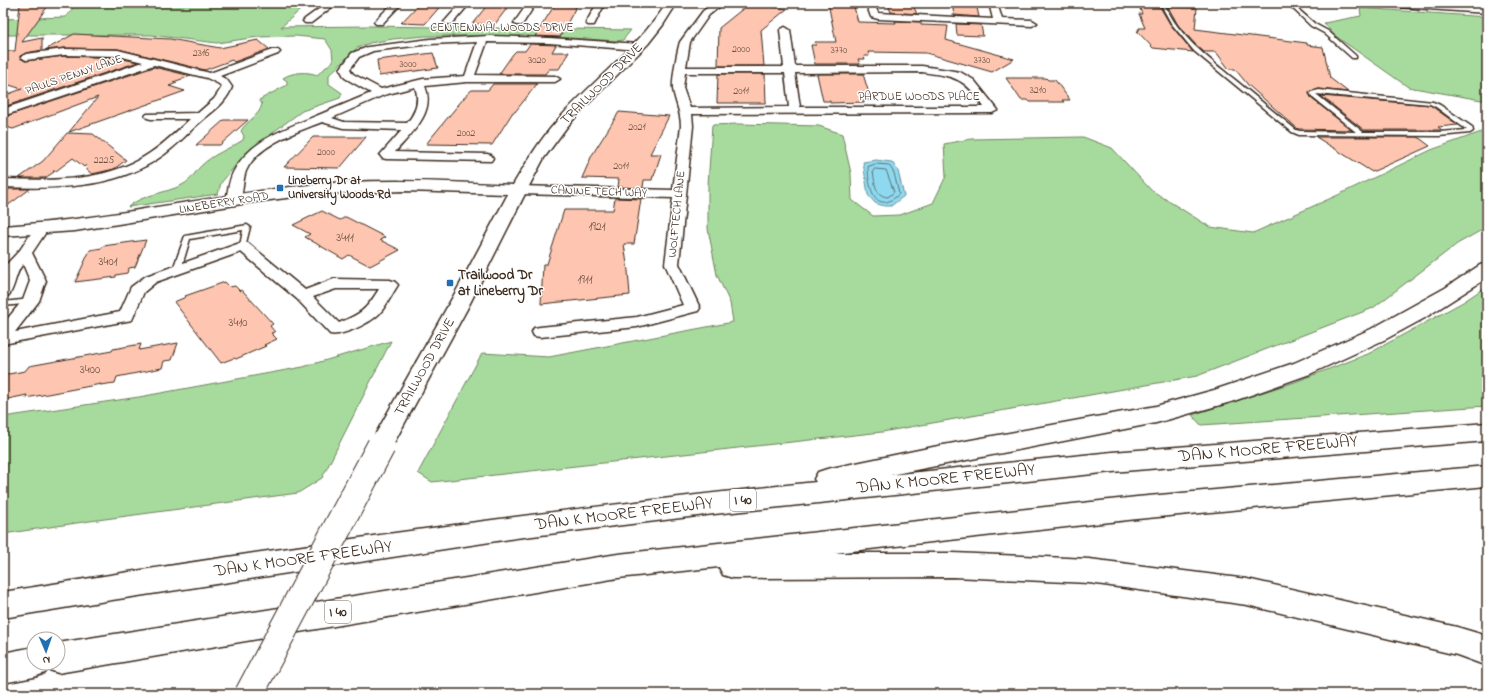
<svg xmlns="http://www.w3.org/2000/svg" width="1490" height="697" font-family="'Indie Flower',sans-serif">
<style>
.green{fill:#a7db9e;stroke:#71825e}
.water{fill:#8fd9f0;stroke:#6d939c}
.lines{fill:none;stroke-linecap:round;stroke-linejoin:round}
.shore{stroke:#5d7072;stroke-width:1}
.building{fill:#fec6b1;stroke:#3b2a1e}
.service-casing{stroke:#3b2a1e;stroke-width:3}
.minor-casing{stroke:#3b2a1e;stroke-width:3}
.tertiary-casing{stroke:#3b2a1e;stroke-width:3}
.primary-casing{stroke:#3b2a1e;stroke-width:3}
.motorway-casing{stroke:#3b2a1e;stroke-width:3}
.service{fill:#fff;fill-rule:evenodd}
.minor{fill:#fff;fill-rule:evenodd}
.tertiary{fill:#fff;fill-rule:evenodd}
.primary{fill:#fff;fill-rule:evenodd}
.motorway{fill:#fff;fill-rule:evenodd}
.tertiary-bridge-far1-casing{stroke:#3b2a1e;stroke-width:24;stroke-linecap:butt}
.tertiary-bridge-casing{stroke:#3b2a1e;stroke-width:30;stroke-linecap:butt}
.tertiary-bridge-far1{stroke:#fff;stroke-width:21}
.tertiary-bridge{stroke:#fff;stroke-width:28}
.poi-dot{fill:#1f6fb2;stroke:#fff;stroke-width:1.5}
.labels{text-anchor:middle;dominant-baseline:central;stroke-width:3;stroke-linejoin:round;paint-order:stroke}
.far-number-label{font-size:10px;fill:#6c5143}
.far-street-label{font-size:12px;fill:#3b2a1e;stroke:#fff}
.far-poi-label{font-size:12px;font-weight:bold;fill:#3b2a1e;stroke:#fff;text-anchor:start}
.number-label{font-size:12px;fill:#6c5143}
.shield{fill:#fff;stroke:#766a62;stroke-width:1}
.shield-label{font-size:13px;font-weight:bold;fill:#3b2a1e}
.street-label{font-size:14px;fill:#3b2a1e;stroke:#fff}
.poi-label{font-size:14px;font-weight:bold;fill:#3b2a1e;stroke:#fff;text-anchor:start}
.near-street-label{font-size:17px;fill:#3b2a1e;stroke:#fff}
</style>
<rect width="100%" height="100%" fill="#fff"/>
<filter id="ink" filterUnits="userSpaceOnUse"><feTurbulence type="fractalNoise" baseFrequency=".025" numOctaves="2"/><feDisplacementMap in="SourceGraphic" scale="8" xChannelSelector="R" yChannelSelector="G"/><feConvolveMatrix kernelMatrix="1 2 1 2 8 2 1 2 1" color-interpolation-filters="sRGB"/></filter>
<g filter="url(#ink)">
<path class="green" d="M77,3L307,4L281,27L370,26L631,30L623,40L618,41L570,38L494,36H425L393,39L370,43L357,48L329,75V84L342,93L340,98L302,111L276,130L240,160L221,183L218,194L128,207C143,194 164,194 182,185C193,179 193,174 201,166C213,154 229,149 243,140L244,136L241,131C246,121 260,116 262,104L259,100L287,85V81L283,78C292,72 308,71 317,75L333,61L332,50L325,39L296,36L258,37L217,43L151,35H3V19L66,17Z
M1360,8L1487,17V101L1408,87L1334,35L1324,23L1361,16Z
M738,124L819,126L842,134L851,173L852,200L873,216L900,215L933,203L946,176L944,144L971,139L1083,137L1112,148L1151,190L1210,227L1253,233L1338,195L1431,150L1487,130V227L1457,244L1373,308L1197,376L882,432L432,482L418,473L482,353L549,357L733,322L730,303L717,275L708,229V185L712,125Z
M1487,286V406L1201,425L1192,415L1295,382L1368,354L1463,302Z
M391,341L322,478L298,493L90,521L3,534V417L139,397L303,367Z"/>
<path class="water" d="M876,160L892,162L898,171L904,196L891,206H884L875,203L868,195L863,162Z"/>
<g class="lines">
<path class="shore" d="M876,164L889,165L894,173L899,194C875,217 868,186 868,167Z
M875,169L886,170L894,192L888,197C874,196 875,182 873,171Z"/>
</g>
<path class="building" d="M34,3H50L22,42L42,38V50L26,53L20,56V58L25,61L64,56L118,58L138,62L3,107V96L22,89L3,83V51H15L20,4Z
M420,3H443L425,24L401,23Z
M489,3H511L495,24H472Z
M556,3H578L560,37L535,36Z
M750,3L787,9L761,30L764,66H718L719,28Z
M828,3H853L858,22L896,23L895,21L921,22V25L948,26L946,40L1014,59L992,72L926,53L868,52L869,56H864L865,59H858L860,64H815L811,45H816L815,42H836Z
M887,3H912L917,14L891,12Z
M952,3H976L979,17L954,15Z
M1139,6L1160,7L1170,24L1193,52L1153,48L1137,31H1139L1138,29H1140L1139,28H1145L1139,14H1142Z
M1168,7L1197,8L1195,29L1307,43V45L1323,47L1330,78L1348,92L1319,89L1311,91L1309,94L1312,99L1352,130L1298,129L1248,85L1235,69H1229L1216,52H1204L1195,44L1178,25Z
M956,24L981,25L983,36L957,35Z
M74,34L170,39L220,48L258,40L269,49L234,62L232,60L205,70L118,49L64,48L45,50Z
M530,44L556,45L552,52H569L559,69H549L545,74H499L513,54L516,51H525Z
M433,53L438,68L379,76L377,60Z
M154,67L191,76L173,82L177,83L169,86L185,91L69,132L98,97L13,129L3,126V117Z
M718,74H765L766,103H717Z
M817,74H863L871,100H864V102L830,103V101H823Z
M1006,78H1046L1048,80H1055L1070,100H1062L1064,102H1030L1028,100H1021Z
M493,84H537L515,112H513L492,145L426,144L468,93L472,90H488Z
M1321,96L1430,105L1458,125L1438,127L1442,130H1430H1431H1364Z
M619,112L669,116L650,154H661L654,176H653L652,180H644L643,188L618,187L619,179L582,178L592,155Z
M224,120H248L220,145H196Z
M67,133L93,134L126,160L114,169L92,174L87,170L86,165L84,167L73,158L56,171H53L54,172L45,178H19L43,161Z
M313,137H366L340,168L284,167Z
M1316,137H1418L1430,146L1372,172Z
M5,189H30L3,209V190Z
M615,198L641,199L634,244H624L628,271L630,295L541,304L543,264H547L564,210H613Z
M322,211L340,220L346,217L385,237L380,240L400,250L370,266L349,255L343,259L305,237L310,234L293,225Z
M146,240L135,267L129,268L127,273L116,275V277L75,282L90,250L102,248L103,246Z
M225,282L230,287L235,286L240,291L242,290L273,324L270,326L275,332L271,333L277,339L264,345L266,346L236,359L234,358L221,363L174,302L186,297L185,296Z
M178,343L172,360L164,361L162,368L117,377L115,383L100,385L101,384L26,398L27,395L3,400V375L25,371L29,366L112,351L113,349L141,344L139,350Z"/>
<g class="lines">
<g class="service-casing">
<path id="service" d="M1160,3H1164C1178,36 1207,57 1234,79C1255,96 1275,113 1296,130L1300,131L1356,132L1313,98L1310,93L1311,92L1319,90L1433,102L1440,105L1472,127L1473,131L1470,133L1439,136L1299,135L1292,132L1194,51L1171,23ZM1316,94L1430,104L1436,107L1467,130L1439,132H1363Z
M1287,3H1291L1315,24L1328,31L1356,56V58H1352L1324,33L1311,26Z
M247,225L250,227L245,247L243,248L240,246L243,230L190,239L181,269L177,271L173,269L185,236Z
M31,299L35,301L34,303L3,306V302Z"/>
</g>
<g class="minor-casing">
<path id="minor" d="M327,3H337L311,23H305L303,21L305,19Z
M393,3H402L382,24H376L374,22Z
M461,3H470L452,24H446L444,22L446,20Z
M528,3H536L522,25H516L514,23Z
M597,3H605L594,25H588L586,23Z
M714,3H724L709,15L690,42L686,67H784L780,30L785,27L790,30L795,66H922L948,70L960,72L974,80L998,110L992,113L692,114L693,126L679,264L700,308L698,311L637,327L540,337L534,336L532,332L534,328L540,327L637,317L683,305L665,264L673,198L519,194L514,193L512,190L514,187L519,186L673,190L681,126C681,112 675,102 673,89C672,79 677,52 680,42L703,11ZM922,72C956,77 964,77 984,107H800L795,73ZM685,73H785L789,107L690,108L683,88Z
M866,3H874L878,13L993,19L989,3H997L1002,19L1032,20L1037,23L1032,26L878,19L871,17Z
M490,36L549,38L639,44L644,47L639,50L549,43L487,42L475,75L555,76L560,79L555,82H467L425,86C436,112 412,133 395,152L487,154L491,155L493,158L491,161L386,159L382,158L380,155L402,130L343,128L322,122C297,132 258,144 246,171C242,181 244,195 238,204H228L226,201C228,190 229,178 235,169C253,138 290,127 321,114C338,107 354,100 371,93L345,78L340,69L352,53L368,47L430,39ZM477,42L465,76L423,79L381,89L353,74L350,69L359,57L373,51L430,44ZM415,87C420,101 416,112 407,123L344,122L332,118L384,95Z
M64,49L118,50L210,73L272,50H278L280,52L278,54L220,76L227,80L232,87C226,104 211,112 198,124C185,136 173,149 159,158C114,189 55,189 3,187V179C53,181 108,182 150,153C165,143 177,131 190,119H151L147,118L145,116L147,114L198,113L214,99L222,87L219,84L207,78L154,65L3,116V109L143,62L118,56L64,55L26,60L21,57L26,54Z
M41,225L46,226L48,229L32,253L46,281L39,301L15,332L120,312L131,287L146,276L243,242L248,243L305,290L334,279L390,280L395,282L398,285C392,294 386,307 379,314C370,323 342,337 330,334L297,299L241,252L156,282L144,292L132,320L3,344V324L23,300L30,281L23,264C15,273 16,285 9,295L3,297V268L20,250L36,226ZM336,289H379C366,310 361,314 339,323L313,297Z"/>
</g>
<g class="tertiary-casing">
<path id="tertiary" d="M667,3H677L663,25L648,44L581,111L566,128L544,158L528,188L467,309L390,450L382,453L374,450L370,444L459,286L508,194L404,191L319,194L254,202L75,231L3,236V226C101,220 193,199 290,187C364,178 439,181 513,185C526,163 539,141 556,122C593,80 636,50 667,3Z"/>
</g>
<g class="primary-casing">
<path id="primary" d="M1375,3H1432L1487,7V13L1381,6Z"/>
</g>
<g class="motorway-casing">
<path id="motorway" d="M1487,263V278L1423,319L1386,339L1310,374L1231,402L1156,423L890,475L1112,452L1487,423V441L1112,472L714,514L516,538L112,600L3,618V592C273,548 544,510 816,482L814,479L818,472L827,469L938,446L1156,406L1214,390L1294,363L1371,329L1445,288L1480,265Z
M1487,466V486L1137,519L834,553H953L1089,559L1247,579L1457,627L1487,636V666L1457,655L1247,605L1089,583L953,577L733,578L723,575L719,567L618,578L58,673L47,669L45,673L34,677L3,683V653L34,647V663H58V643L618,554L1137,497Z"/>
</g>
<use href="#service" class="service"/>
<use href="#minor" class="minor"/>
<use href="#tertiary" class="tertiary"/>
<use href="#primary" class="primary"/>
<use href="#motorway" class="motorway"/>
<g class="tertiary-bridge-far1-casing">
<path id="tertiary-bridge-far1" d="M381,447L382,444"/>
</g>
<g class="tertiary-bridge-casing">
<path id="tertiary-bridge" d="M249,694L381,446"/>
</g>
<use href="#tertiary-bridge-far1" class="tertiary-bridge-far1"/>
<use href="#tertiary-bridge" class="tertiary-bridge"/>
</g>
</g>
<g class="poi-dot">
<rect x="276" y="184" width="8" height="8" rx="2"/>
<rect x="446" y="279" width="8" height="8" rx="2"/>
</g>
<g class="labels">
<g class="far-number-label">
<text x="741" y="49">2000</text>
<text x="839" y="50">3770</text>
<text x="201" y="53">2316</text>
<text x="537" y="60">3020</text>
<text x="982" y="60">3730</text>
<text x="408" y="64">3000</text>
<text x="1038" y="90">3210</text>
<text x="741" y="91">2011</text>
<text x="637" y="127">2021</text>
<text x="466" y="133">2002</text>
<text x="326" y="152">2000</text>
<text x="104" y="160">2225</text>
<text x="621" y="166">2011</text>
</g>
<g class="far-street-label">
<text x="502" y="28">CENTENNIAL WOODS DRIVE</text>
<text transform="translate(74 75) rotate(-19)">PAULS PENNY LANE</text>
<text x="919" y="97">PARDUE WOODS PLACE</text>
<text transform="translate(599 192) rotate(2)">CANINE TECH WAY</text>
<text transform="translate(224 203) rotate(-9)">LINEBERRY ROAD</text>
<text transform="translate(677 214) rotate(-84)">WOLFTECH LANE</text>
</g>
<g class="far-poi-label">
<text x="288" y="181">Lineberry Dr at<tspan x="288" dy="14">University Woods Rd</tspan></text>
</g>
<g class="number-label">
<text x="597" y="227">1921</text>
<text x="345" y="238">3411</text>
<text x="108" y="262">3401</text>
<text x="585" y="280">1911</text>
<text x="238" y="323">3410</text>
<text x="90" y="370">3400</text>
</g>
<g class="shield">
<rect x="730" y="489" width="26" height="22" rx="3"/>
<rect x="325" y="601" width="26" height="22" rx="3"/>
</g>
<g class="shield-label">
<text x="743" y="500">I 40</text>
<text x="338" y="612">I 40</text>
</g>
<g class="street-label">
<text transform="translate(602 84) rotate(-45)">TRAILWOOD DRIVE</text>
<text transform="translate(425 367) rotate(-61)">TRAILWOOD DRIVE</text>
</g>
<g class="poi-label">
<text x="458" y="275">Trailwood Dr<tspan x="458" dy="16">at Lineberry Dr</tspan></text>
</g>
<g class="near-street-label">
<text transform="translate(1268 449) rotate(-5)">DAN K MOORE FREEWAY</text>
<text transform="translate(946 479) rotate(-6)">DAN K MOORE FREEWAY</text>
<text transform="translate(624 514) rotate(-7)">DAN K MOORE FREEWAY</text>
<text transform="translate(303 559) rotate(-8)">DAN K MOORE FREEWAY</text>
</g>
</g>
<rect width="1490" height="697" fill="none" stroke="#fff" stroke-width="16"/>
<rect x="8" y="8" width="1474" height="681" fill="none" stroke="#3b2a1e" stroke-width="1.5" filter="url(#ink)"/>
<g transform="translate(46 651) rotate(178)"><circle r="19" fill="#ffffff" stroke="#b1aaa5"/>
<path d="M0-3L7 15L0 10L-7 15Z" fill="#1f6fb2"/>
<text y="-6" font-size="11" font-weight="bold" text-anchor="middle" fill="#3b2a1e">N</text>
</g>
</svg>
